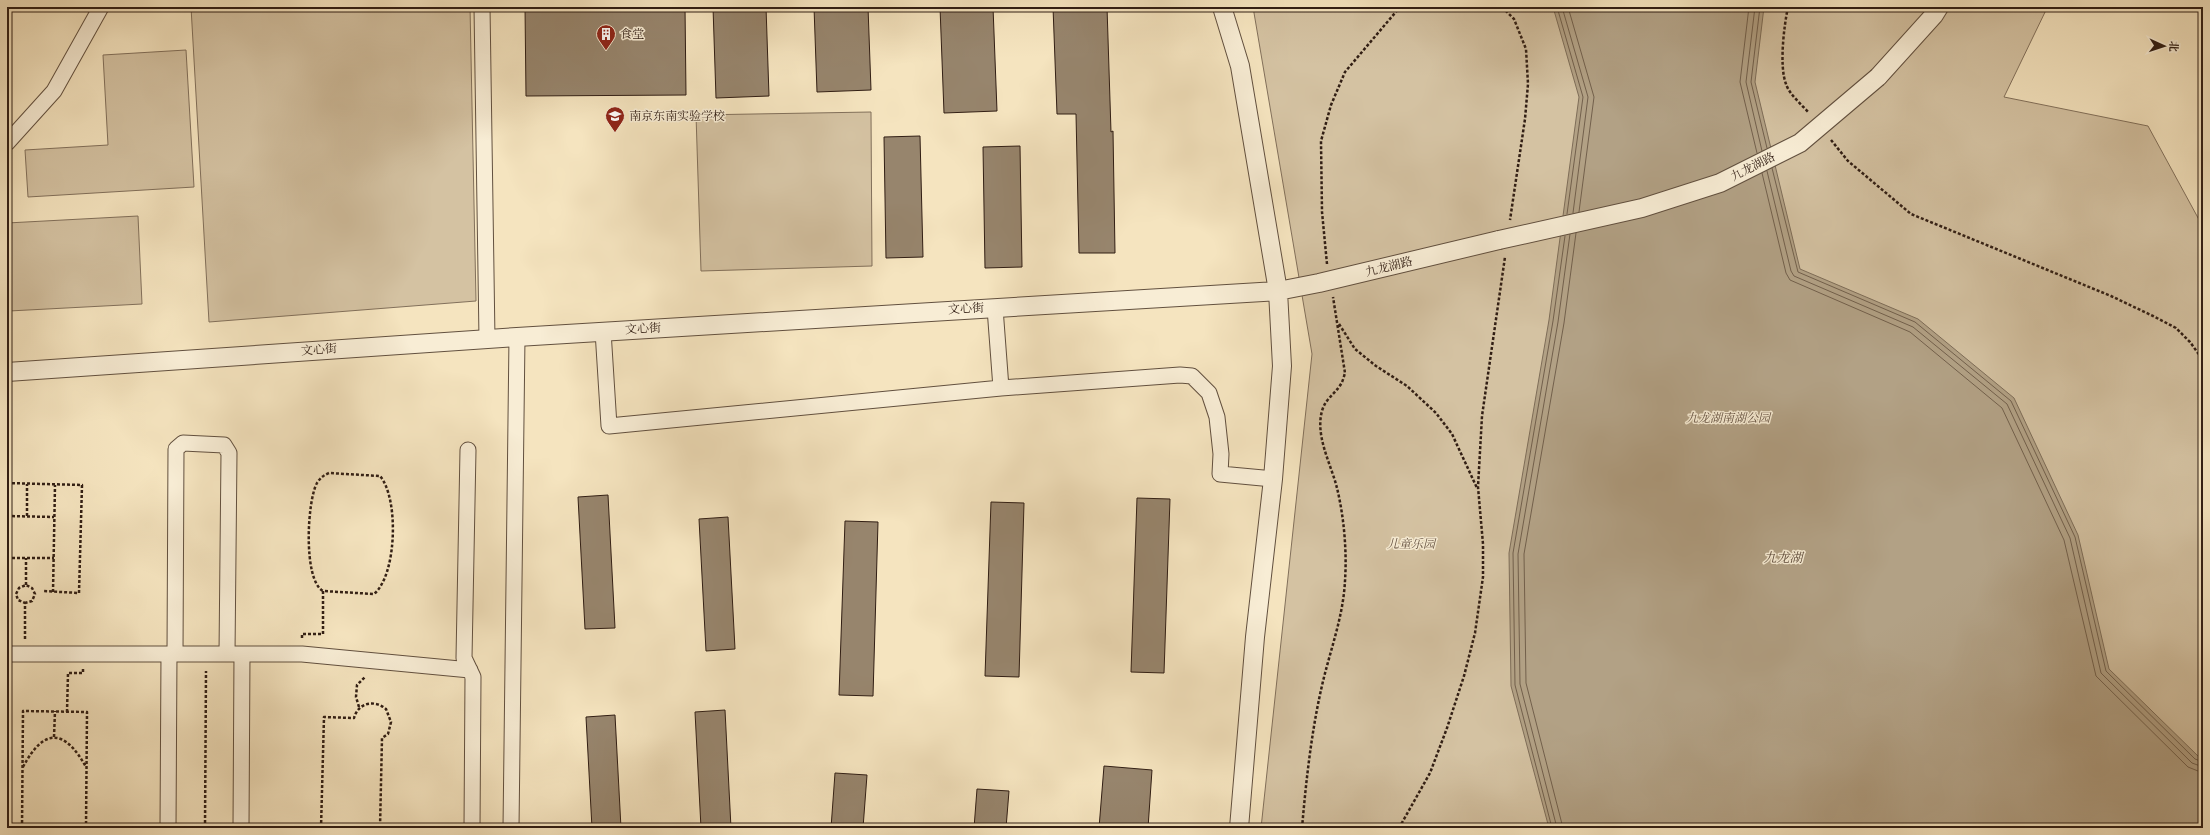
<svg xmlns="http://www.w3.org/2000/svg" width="2210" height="835" font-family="'Libre Bodoni','Noto Serif SC',serif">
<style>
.green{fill:#d4c2a2;stroke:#82705b}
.water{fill:#b2a185;stroke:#7e6d58}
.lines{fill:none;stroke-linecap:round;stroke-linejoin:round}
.shore{stroke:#72604c;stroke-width:1}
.building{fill:#97856d;stroke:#311e14}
.minor-casing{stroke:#62503f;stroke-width:17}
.tertiary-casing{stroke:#62503f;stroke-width:20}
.path{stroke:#311e14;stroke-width:2.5;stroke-dasharray:3 2;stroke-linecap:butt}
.minor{stroke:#f8edd5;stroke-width:15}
.tertiary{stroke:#f8edd5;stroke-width:18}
.tertiary-bridge-casing{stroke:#62503f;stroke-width:20;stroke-linecap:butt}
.tertiary-bridge{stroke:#f8edd5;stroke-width:18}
.labels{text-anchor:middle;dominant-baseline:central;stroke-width:3;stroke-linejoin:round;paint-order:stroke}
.poi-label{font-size:12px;fill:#311e14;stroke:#f8edd5;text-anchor:start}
.street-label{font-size:12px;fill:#311e14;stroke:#f8edd5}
.park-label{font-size:12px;font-style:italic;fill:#624f3f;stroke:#f8edd5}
.water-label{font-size:13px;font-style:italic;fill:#5e4c3c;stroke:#f8edd5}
</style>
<rect width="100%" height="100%" fill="#f5e4bf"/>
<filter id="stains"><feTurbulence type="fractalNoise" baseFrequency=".005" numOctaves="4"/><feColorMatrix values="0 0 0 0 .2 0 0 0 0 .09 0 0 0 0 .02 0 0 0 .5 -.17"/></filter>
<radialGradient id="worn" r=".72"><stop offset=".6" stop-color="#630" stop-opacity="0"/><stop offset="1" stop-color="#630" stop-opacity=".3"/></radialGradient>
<path class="green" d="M191,7H470L476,301L209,322Z
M1253,7L2047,8L2004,97L2148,126L2203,227V828H1261L1312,354Z
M186,50L194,187L28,197L25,150L108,145L103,55Z
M871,112L872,266L701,271L696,115Z
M138,216L142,304L9,311L7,223Z"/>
<path class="water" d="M1553,7H1764L1755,82L1800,269L1918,319L2014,398L2078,535L2109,669L2198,756L2203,759V828H1549L1511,686L1509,553L1549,320L1579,97Z"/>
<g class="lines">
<path class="shore" d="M1557,7L1583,97L1567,214
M1562,7L1588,97L1573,213
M1568,7L1594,97L1579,212
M1749,7L1740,82L1757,153
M1755,7L1746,82L1762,151
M1760,7L1751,82L1767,148
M1772,168L1798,272L1915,322L2011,401L2075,537L2106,671L2195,759L2203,762
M1767,171L1791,271L1794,276L1913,327L2007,404L2070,538L2101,673L2192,763L2203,767
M1762,173L1786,273L1790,280L1910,332L2002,408L2064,540L2096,676L2188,767L2203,773
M1552,828L1515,685L1513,553L1553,321L1565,236
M1557,828L1520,684L1518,554L1558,322L1570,234
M1563,828L1526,683L1524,554L1564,323L1576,233"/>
</g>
<path class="building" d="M525,7H685L686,95L526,96Z
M713,7H766L769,96L716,98Z
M814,7H868L871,90L817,92Z
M940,7H993L997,111L944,113Z
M1053,7H1107L1111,132L1113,131L1115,253H1079L1076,114H1057Z
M920,136L923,257L886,258L884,137Z
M1020,146L1022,267L985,268L983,147Z
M608,495L615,628L585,629L578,497Z
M1137,498L1170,499L1164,673L1131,672Z
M991,502L1024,503L1019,677L985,676Z
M728,517L735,649L706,651L699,519Z
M845,521L878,522L873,696L839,695Z
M725,710L731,828H701L695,712Z
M615,715L621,828H592L586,717Z
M1104,766L1152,770L1148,828H1099Z
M835,773L867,775L863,828H831Z
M977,789L1009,791L1006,828H974Z"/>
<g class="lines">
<g class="minor-casing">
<path id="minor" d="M482,7L487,339
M7,143L54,91L101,7
M995,308L1001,388L1180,375L1192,376L1209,393L1217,417L1221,454L1220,474L1273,479
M603,331L609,426L1001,388
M468,450L464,658L473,677L472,828
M7,654H302L470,670
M175,654L176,449L183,443L224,445L229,453L227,654
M168,828L169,654
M241,828L242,654
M511,828L517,337"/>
</g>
<g class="tertiary-casing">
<path id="tertiary" d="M1222,7L1240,66L1278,291L1282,366L1273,479L1255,637L1239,828
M1878,77L1934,15L1939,7
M7,372L517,337L1278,291L1319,283L1499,240"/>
</g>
<path class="path" d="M1502,7L1514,19L1526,49L1528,84L1525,119L1510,220
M1788,7C1784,26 1779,66 1786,84C1789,94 1802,105 1809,113
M1831,140L1848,161L1911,214L2111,296L2153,316L2176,328L2190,342L2203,360
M1327,264L1322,212L1321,141L1331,105L1345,72L1400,7
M1339,324L1355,349L1376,366L1407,386L1436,413L1452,434L1477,488
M7,483L82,485L79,593L43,591
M7,516L54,517
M27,516V484
M7,558H54
M26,585V558
M53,592L55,485
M302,638V634H323V591L374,594C397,575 399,498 380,476L329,473C324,475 320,478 317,483C307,501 303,580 323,591
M25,639V603L18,600L16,594L19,588L26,585L32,588L35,594L32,601L25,603
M359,707L356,697L357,685L365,677
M67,712L68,673H83V669
M54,737L55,711
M23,767C44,727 65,729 86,767
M22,828L23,711L87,712L86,828
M205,828L206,671
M321,828L324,717L354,718C358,703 374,699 386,709L391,722L388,734L382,738L380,828
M1302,828C1306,782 1311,735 1321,690C1329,653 1343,619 1345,581C1347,551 1344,517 1337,488C1331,464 1315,436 1322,411C1325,399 1335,394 1341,384C1343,381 1344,376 1345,373L1333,297
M1399,828L1430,773L1447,728L1464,676L1475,633L1483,577V544L1478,487L1482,416L1505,257"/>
<use href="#minor" class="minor"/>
<use href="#tertiary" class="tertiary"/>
<g class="tertiary-bridge-casing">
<path id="tertiary-bridge" d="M1499,240L1642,208L1720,183L1800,143L1878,77"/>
</g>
<use href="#tertiary-bridge" class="tertiary-bridge"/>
</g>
<defs>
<g id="building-pin" transform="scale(1)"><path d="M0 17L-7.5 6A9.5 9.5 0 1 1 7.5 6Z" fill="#8f2418" stroke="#f8edd5"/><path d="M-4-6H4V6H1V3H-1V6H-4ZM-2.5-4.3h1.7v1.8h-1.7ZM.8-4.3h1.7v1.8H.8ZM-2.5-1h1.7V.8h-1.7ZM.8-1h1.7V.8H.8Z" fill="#fff"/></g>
<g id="school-pin" transform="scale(1)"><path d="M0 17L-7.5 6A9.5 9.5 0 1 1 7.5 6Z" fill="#8f2418" stroke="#f8edd5"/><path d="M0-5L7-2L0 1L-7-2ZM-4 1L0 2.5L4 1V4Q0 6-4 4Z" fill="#fff"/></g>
</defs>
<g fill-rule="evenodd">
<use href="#building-pin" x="606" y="34"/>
<use href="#school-pin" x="615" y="116"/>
</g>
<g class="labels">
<g class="poi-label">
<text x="620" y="34">食堂</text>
<text x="629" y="116">南京东南实验学校</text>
</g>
<g class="street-label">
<text transform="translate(1753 167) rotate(-27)">九龙湖路</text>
<text transform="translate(1389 267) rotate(-14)">九龙湖路</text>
<text transform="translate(966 309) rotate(-3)">文心街</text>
<text transform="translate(643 329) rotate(-3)">文心街</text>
<text transform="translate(319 350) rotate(-4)">文心街</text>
</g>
<g class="park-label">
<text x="1728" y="418">九龙湖南湖公园</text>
<text x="1411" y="544">儿童乐园</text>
</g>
<g class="water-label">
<text x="1783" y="558">九龙湖</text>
</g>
</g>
<rect width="2210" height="835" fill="none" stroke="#f5e4bf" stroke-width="24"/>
<rect x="8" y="8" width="2194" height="819" fill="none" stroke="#311e14" stroke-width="2"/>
<rect x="12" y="12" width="2186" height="811" fill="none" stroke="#311e14"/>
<g transform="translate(2164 46) rotate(93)" stroke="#f8edd5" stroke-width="3" paint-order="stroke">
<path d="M0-3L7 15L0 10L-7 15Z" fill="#311e14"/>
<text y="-6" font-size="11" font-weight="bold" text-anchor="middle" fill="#311e14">北</text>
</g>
<rect width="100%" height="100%" filter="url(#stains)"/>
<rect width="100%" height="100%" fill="url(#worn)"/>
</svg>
